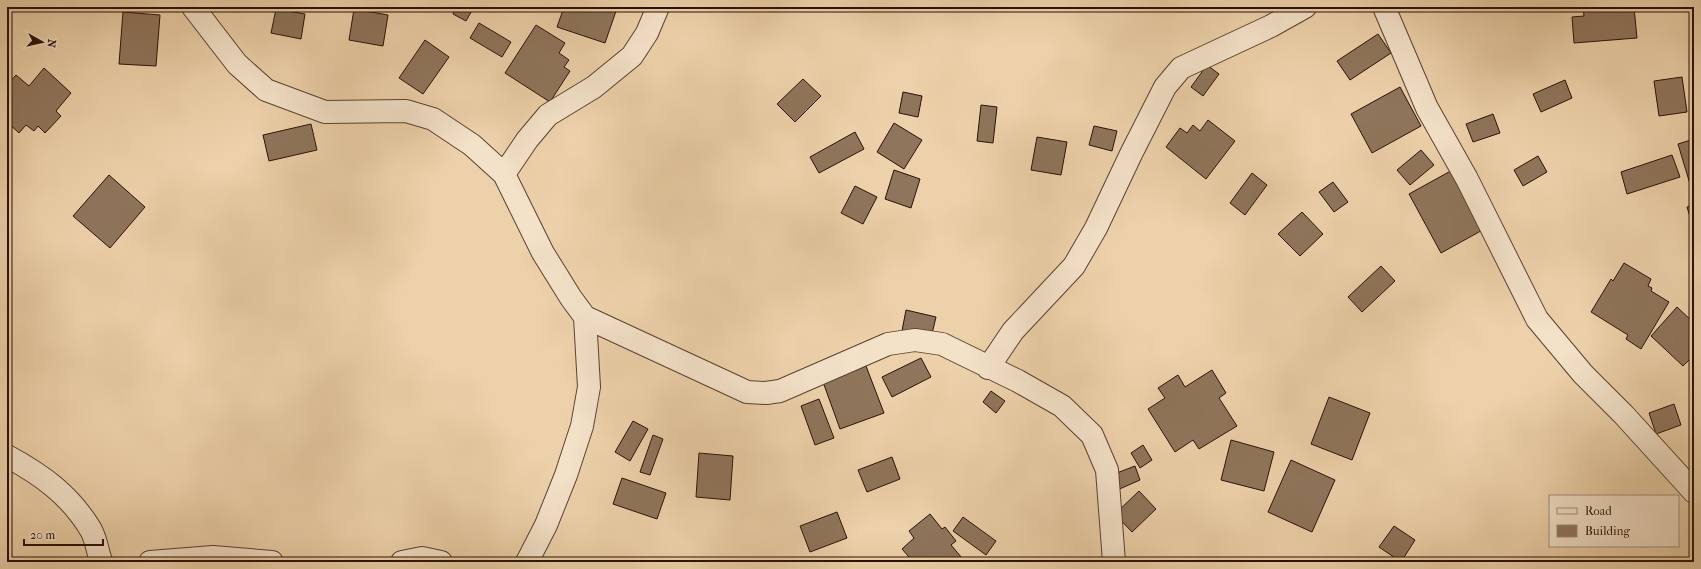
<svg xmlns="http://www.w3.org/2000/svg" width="1701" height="569" font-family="'IM FELL French Canon',serif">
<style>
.building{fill:#8f755b;stroke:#291106}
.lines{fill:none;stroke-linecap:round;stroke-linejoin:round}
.minor-casing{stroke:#5a412f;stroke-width:24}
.minor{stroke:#f3e1c8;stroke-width:22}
</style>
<rect width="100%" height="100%" fill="#edd1aa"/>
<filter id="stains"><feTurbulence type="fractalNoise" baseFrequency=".005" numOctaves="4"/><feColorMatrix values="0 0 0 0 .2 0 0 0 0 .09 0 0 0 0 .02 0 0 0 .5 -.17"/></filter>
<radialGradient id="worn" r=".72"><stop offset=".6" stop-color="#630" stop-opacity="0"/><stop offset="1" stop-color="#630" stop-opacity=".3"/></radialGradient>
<path class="building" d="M456,7H474L466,21L453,14Z
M564,7H605L616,11L605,43L557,27Z
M1583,7H1634L1637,38L1574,43L1572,17L1584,16Z
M276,9L305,14L301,39L271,33Z
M354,9L388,15L383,46L349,40Z
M123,12L160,15L156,66L119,64Z
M479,23L511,42L502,57L470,38Z
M536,25L565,43L559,53L569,60L564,67L570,71L550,102L505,73Z
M1378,34L1391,53L1350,80L1337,61Z
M425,40L449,57L423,94L399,78Z
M1207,65L1219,74L1203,96L1191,87Z
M44,68L71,93L56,111L61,116L45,133L38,126L34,131L26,125L19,133L7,122V105L9,102L7,100V85L16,75L29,86Z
M1682,77L1687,112L1659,116L1654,81Z
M803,79L821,96L795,122L777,104Z
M1565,80L1572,98L1541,112L1533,94Z
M1400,87L1421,126L1372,153L1351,114Z
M903,92L922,96L918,117L899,113Z
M981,105L997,107L993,143L977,141Z
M1493,114L1500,133L1473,142L1466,124Z
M1208,120L1235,141L1206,179L1166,147L1180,128L1187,133L1193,125L1200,131Z
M894,123L922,140L904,169L877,152Z
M311,124L317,150L269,161L263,135Z
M1094,126L1117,131L1112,151L1089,145Z
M855,132L864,149L819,173L810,157Z
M1037,137L1067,142L1061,175L1031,170Z
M1694,139V182L1690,184L1678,144Z
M1421,150L1434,165L1410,185L1397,170Z
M1672,155L1680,177L1627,194L1621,172Z
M1538,156L1547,172L1523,186L1514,170Z
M1456,168L1488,227L1441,253L1409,194Z
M894,170L920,179L911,208L885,199Z
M1252,173L1267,185L1245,215L1230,203Z
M109,175L145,207L110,248L73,216Z
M1333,182L1348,202L1334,212L1319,192Z
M855,186L877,197L863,224L841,213Z
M1694,205V230L1687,207Z
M1302,212L1323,234L1300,256L1278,234Z
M1624,263L1651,279L1648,286L1652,288L1651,291L1669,302L1641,349L1626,339L1628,335L1591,312L1611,279L1613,281Z
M1381,266L1395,281L1362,312L1348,297Z
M1677,307L1694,323V355L1683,366L1651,336Z
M906,310L936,317L930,342L901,336Z
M921,358L931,377L892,397L882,377Z
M866,366L884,413L840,429L823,382Z
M1212,370L1226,393L1219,398L1237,426L1199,449L1193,440L1175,452L1148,409L1165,398L1158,388L1178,375L1185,387Z
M991,391L1005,401L996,413L983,402Z
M1329,397L1370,413L1352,460L1311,444Z
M819,399L834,438L815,445L801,406Z
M1674,404L1681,425L1656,434L1649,413Z
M633,421L648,429L630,461L615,452Z
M653,435L663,439L650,475L640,472Z
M1231,440L1274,452L1264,491L1221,480Z
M1143,445L1152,460L1140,468L1131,453Z
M699,453L733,456L730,500L696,497Z
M892,457L900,479L867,492L858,470Z
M1291,460L1335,480L1312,532L1268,512Z
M1135,466L1140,480L1115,491L1109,476Z
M622,478L666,493L657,519L613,504Z
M1139,491L1156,509L1132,532L1115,514Z
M837,512L847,538L810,552L800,526Z
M930,514L942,529L945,527L956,541L951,545L962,558L957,562H906L905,561L909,557L902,549L914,538L909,531Z
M963,517L996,541L986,555L953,531Z
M1394,526L1415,540L1401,562L1379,547Z
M1039,557L1046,562H1035Z"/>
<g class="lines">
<g class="minor-casing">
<path id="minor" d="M193,7L237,64L266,90L325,112L406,111L433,119L472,145L504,174L543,253L571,298L585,317L747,392L766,393L780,391L888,344L915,340L942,344L1018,381L1062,406L1092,435L1107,470L1114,562
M1384,7L1427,108L1467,179L1537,319L1583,374L1624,415L1694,492
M504,174L527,140L548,115L594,87L632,56L647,33L658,7
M988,368L1013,331L1074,266L1096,228L1131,154L1165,87L1181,68L1271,26L1305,7
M7,456C42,475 70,495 91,530C96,539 98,552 101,562
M150,562L213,557L272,562
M402,562L422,558L441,562
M527,562L546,525L566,475L582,426L589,387L585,317"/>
</g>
<use href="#minor" class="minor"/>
</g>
<rect width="1701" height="569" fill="none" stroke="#edd1aa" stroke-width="24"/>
<rect x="8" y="8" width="1685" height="553" fill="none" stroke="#291106" stroke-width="2"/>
<rect x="12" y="12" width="1677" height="545" fill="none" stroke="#291106"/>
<rect x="1549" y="495" width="130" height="52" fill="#f3e1c8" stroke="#a28e7a"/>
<rect x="1557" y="508" width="20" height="6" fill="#f3e1c8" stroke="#a28e7a"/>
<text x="1585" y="515" font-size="12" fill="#291106">Road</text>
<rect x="1557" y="525" width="20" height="12" fill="#8f755b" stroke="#a28e7a"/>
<text x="1585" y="535" font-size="12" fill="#291106">Building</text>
<g transform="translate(42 42) rotate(98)" stroke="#f3e1c8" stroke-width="3" paint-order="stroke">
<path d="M0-3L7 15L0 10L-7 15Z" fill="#291106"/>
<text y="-6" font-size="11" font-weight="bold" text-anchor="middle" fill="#291106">N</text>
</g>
<path d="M24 539v6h79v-6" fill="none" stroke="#291106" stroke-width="2"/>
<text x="30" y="539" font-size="12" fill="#291106" stroke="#f3e1c8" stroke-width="3" paint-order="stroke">20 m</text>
<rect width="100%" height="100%" filter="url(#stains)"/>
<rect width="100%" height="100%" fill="url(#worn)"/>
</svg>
